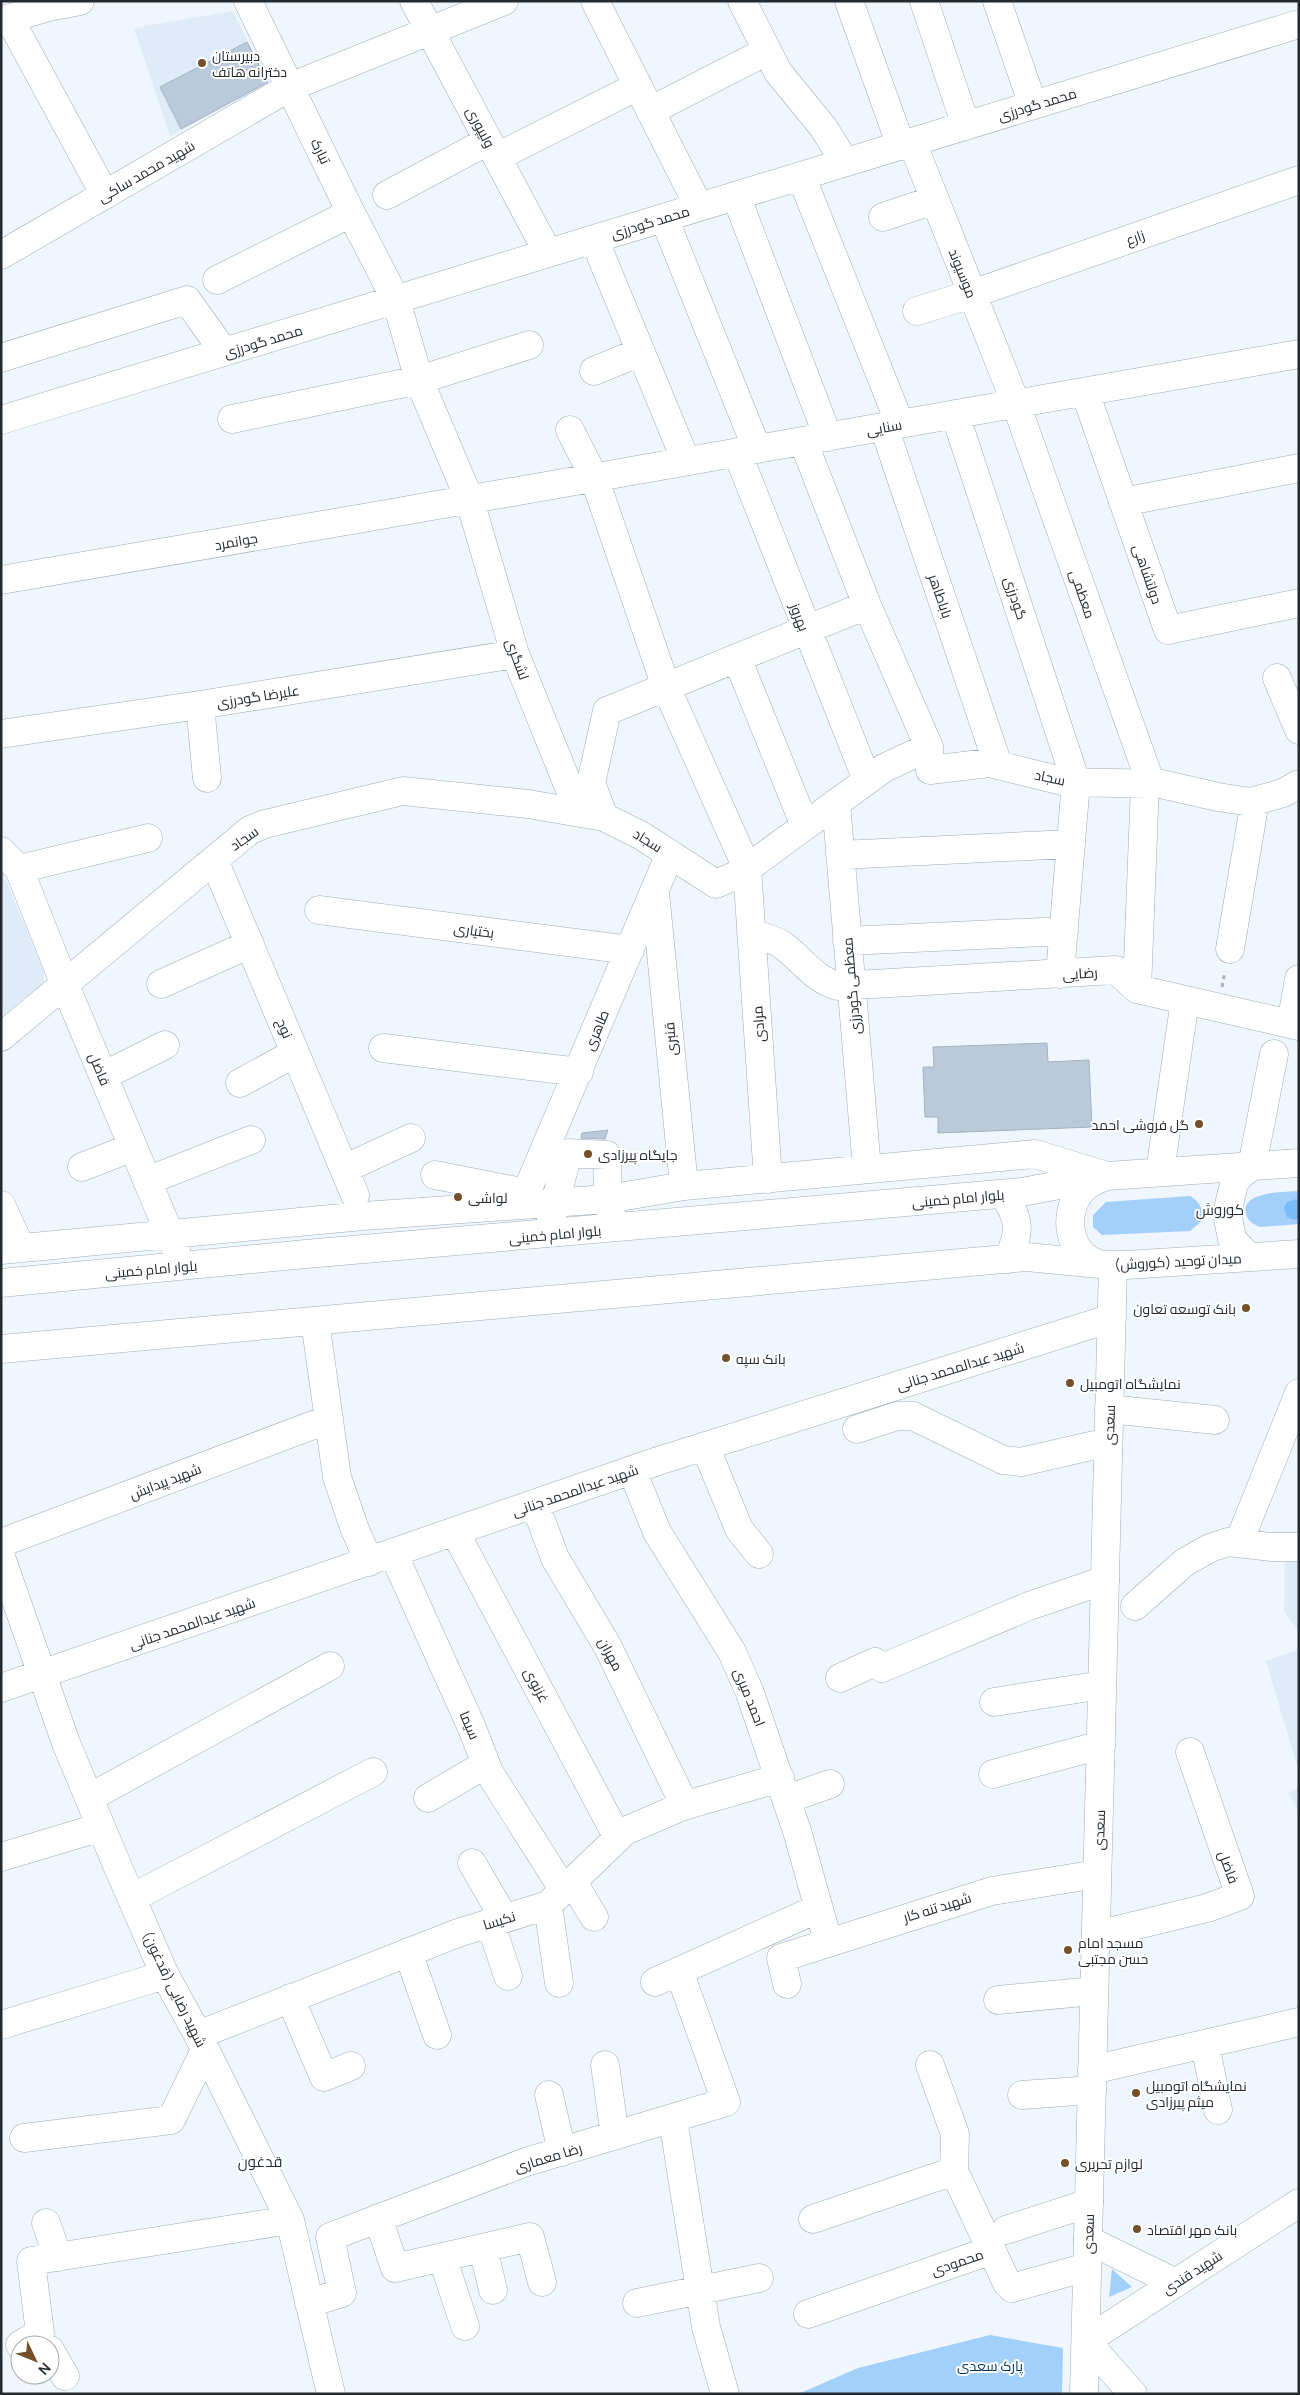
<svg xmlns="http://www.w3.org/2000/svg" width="1300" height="2395" font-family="Manrope,Cairo,sans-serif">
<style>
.built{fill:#deecf9}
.green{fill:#a2d0fa}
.water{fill:#79bdf8}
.building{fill:#bacada;stroke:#a3b3c1}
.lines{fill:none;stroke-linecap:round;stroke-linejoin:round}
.minor-casing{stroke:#9cacba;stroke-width:29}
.major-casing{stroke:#9cacba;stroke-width:29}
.path{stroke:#acb3ba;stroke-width:3;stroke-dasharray:4 4;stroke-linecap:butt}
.minor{stroke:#fff;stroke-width:28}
.major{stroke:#fff;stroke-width:28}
.poi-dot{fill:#735029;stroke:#fff;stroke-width:2}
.labels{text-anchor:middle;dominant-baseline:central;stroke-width:4;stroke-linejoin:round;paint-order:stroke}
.poi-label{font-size:14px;fill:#242a30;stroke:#fff;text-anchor:start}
.street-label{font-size:14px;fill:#242a30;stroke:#fff}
.park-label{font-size:14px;fill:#003359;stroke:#fff}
.neighbourhood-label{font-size:15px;fill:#25323e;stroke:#fff}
</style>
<rect width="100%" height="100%" fill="#eff6fd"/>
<path class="built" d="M233,11L268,84L170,136L134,28Z
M1,869L43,969L44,982L1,1017Z
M1299,1555V1633L1284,1611L1285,1557Z
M1299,1649V1772L1266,1661Z
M1299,1787V1811L1288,1793Z"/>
<path class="green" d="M1299,1191V1224L1260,1227C1254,1225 1248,1221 1246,1214C1240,1191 1285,1192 1299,1191Z
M1190,1196C1200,1202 1203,1208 1202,1221L1190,1231L1102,1235L1093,1227V1215L1106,1202Z
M1112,2269L1132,2287L1109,2297Z
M990,2335L1063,2348L1062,2394H798L858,2368Z"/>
<path class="water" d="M1296,1199L1299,1200V1218L1294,1220L1287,1217L1284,1208L1287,1202Z"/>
<path class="building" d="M247,42L268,82L181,129L160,87Z
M1047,1043L1048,1062L1089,1060L1092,1127L938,1133V1117H925L923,1067H934L933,1047Z
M608,1130L605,1139L581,1138L582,1133Z"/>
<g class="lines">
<g class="minor-casing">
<path id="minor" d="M248,1L351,213L396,300L419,380L470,501L515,654L579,812
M414,1L548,253
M595,1L699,207
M742,1L778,72L823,127L845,162
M849,1L901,146
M924,1L966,126
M997,1L1033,105
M9,18L105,195
M650,111L767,51
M912,142L1016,404L1151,784
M497,157L638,86
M801,176L900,424
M387,195L488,141
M736,196L828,437
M883,217L934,200
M664,218L757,449
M594,239L686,461
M1,255L290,87L504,1
M217,280L351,213
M917,311L972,294L1299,180
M1,358L187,300L224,352
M594,371L640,352
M1085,392L1168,630L1299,603
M955,414L1076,782L1060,974
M232,419L419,380L529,345
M1,420L1299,24
M884,427L998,765
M570,430L594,477L666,687L747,868L768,1179
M803,441L867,605L929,747
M737,452L867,780
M1123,502L1299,468
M1,580C434,507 866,430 1299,354
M737,658L805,826
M1277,678L1299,730
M200,705L207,778
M1,734L200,705L515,654
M836,803L867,1169
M604,817L591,783L607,711L867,605
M1,851L19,869L67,990L176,1249
M840,855L1071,844
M214,860L355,1195
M19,869L148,838
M655,892L684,1186
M319,910L630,950
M751,932C759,936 775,940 781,944C801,958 814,980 838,986L1116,970L1137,989L1299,1026
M847,941L1064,931
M1230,949L1255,801
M161,984L250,944
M1137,989L1145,784
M1291,1024L1299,979
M1,1037L250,830L265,824L403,791L528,804L604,817L642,836L716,884L741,873L884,768L929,747L930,770L989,763L1066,782L1161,784L1218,797L1251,802L1283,793L1299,784
M383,1048L579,1072
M103,1076L165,1045
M240,1083L295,1053
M1252,1166L1274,1054
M82,1167L133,1147
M344,1169L411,1138
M1160,1172L1185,1000
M435,1175L527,1193
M147,1181L251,1140
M1,1205L21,1248
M521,1205L670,854
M551,1219L568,1153L607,1155L608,1199L612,1217
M1,1250L363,1216L608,1199L684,1186L1035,1154L1107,1176
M315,1321L337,1477L354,1527L369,1562
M1109,1409L1215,1420
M857,1429L897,1416H913L1003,1460L1021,1462L1108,1442
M705,1446L739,1529L759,1554
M632,1470L657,1532L732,1652L750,1693L797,1831L828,1941
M535,1504L555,1558L608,1647L685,1806
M455,1532L618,1838
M1239,1542L1299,1393
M1,1543L329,1419
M393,1553L472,1728L489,1772L563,1889
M1,1557L66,1743L117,1865L165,1975L198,2035L290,2220L331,2394
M1135,1606L1185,1562L1210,1548L1228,1542L1272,1547H1299
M840,1678L875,1662L882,1668L1029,1606L1105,1580
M1,1688L658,1461L1112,1318
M994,1702L1102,1685
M993,1774L1101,1745
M89,1798L330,1666
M428,1798L486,1764
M787,1799L830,1784
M1,1857L101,1827
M472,1863L504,1918
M572,1881L594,1917
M132,1898L373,1772
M548,1905L559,1983
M490,1922L508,1976
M1096,1935L1207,1908L1240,1896L1190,1752
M408,1952L437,2035
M655,1982L819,1908
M787,1984L781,1958L992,1891L1097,1874
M290,1998L324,2077L351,2066
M998,2000L1094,1991
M1,2025L165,1975
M198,2035L458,1933L548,1905L625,1831L683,1806L780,1778
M1205,2044L1218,2110
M605,2065L615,2136
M930,2065L955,2134L954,2171L1007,2283L1012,2288L1087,2267
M1092,2070L1299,2022
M549,2095L562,2152
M1022,2095L1092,2090
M673,2120L706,2327L725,2394
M24,2138L171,2120L205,2050
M378,2218L395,2268L530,2237L542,2282
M813,2219L954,2171
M46,2223L58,2257
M1006,2230L1089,2203
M1088,2240L1176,2283
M483,2248L493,2290
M442,2257L465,2326
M309,2303L342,2293L330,2237L526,2162L726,2102L679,1971
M637,2303L759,2278
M808,2314L992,2250
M20,2345L40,2333L31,2261L290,2220
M50,2350L65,2376
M1133,2394L1086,2341L1299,2203"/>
</g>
<g class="major-casing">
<path id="major" d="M1,21L48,7L80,1
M1299,1163L1107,1176C1097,1179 1088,1183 1081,1191C1062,1214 1068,1255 1099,1264C1108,1266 1118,1265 1126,1265L1299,1254
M1003,1194C1020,1218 1021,1232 1008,1259
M1249,1257L1232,1239L1227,1213L1234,1184L1239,1176L1252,1166
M1,1283L306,1254L1022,1192L1107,1176
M1,1349L1027,1257L1099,1264
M1084,2394L1113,1265"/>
</g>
<path class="path" d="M1222,987L1225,971"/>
<use href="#minor" class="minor"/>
<use href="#major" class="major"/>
</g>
<g class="poi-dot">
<circle cx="202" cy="63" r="5"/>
<circle cx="1199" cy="1124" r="5"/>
<circle cx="588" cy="1154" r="5"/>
<circle cx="458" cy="1197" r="5"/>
<circle cx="1246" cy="1308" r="5"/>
<circle cx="726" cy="1358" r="5"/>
<circle cx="1070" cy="1383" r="5"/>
<circle cx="1068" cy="1950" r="5"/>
<circle cx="1136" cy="2093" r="5"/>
<circle cx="1065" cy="2163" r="5"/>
<circle cx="1137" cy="2229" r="5"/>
</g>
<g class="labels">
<g class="poi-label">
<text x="212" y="55">دبیرستان<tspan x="212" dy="16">دخترانه هاتف</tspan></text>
<text x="1189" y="1124" text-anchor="end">گل فروشی احمد</text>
<text x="598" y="1154">جایگاه پیرزادی</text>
<text x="468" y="1197">لواشی</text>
<text x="1236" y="1308" text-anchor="end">بانک توسعه تعاون</text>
<text x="736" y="1358">بانک سپه</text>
<text x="1080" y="1383">نمایشگاه اتومبیل</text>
<text x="1078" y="1942">مسجد امام<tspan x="1078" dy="16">حسن مجتبی</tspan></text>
<text x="1146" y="2085">نمایشگاه اتومبیل<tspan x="1146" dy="16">میثم پیرزادی</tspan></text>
<text x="1075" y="2163">لوازم تحریری</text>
<text x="1147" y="2229">بانک مهر اقتصاد</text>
</g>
<g class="street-label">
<text transform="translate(1037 104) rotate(-17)">محمد گودرزی</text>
<text transform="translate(481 127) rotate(62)">ولیپوری</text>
<text transform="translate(321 151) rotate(64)">تبارک</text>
<text transform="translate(146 171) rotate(-30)">شهید محمد ساکی</text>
<text transform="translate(650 222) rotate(-17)">محمد گودرزی</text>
<text transform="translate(1135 237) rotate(-19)">زارع</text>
<text transform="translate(963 273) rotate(68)">موسیوند</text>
<text transform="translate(263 341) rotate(-17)">محمد گودرزی</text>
<text transform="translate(884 427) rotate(-10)">سنایی</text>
<text transform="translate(236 541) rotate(-10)">جوانمرد</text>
<text transform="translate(1148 574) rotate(71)">دولتشاهی</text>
<text transform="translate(1083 594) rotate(71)">معظمی</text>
<text transform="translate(941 596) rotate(71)">باباطاهر</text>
<text transform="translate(1016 598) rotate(72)">گودرزی</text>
<text transform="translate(800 617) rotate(69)">بهروز</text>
<text transform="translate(518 659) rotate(70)">لشگری</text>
<text transform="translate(258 696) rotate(-9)">علیرضا گودرزی</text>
<text transform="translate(1050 777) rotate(12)">سجاد</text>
<text transform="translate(244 838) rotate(-35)">سجاد</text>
<text transform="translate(648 840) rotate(32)">سجاد</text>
<text transform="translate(474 930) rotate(7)">بختیاری</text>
<text transform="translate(1080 973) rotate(-4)">رضایی</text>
<text transform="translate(851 986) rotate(-95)">معظمی گودرزی</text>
<text transform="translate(758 1024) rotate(-94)">مرادی</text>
<text transform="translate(285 1028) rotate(67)">نوح</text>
<text transform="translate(596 1030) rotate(-67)">طاهری</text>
<text transform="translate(670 1039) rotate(-95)">قنبری</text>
<text transform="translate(100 1069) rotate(67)">فاضل</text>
<text transform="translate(958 1198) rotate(-5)">بلوار امام خمینی</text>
<text transform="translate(555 1234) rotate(-5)">بلوار امام خمینی</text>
<text transform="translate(1178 1261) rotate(-3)">میدان توحید (کوروش)</text>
<text transform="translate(151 1269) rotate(-5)">بلوار امام خمینی</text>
<text transform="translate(960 1366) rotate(-17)">شهید عبدالمحمد جنانی</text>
<text transform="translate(1109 1425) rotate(-89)">سعدی</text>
<text transform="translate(165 1481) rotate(-21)">شهید پیدایش</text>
<text transform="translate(575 1490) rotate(-19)">شهید عبدالمحمد جنانی</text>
<text transform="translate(192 1623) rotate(-19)">شهید عبدالمحمد جنانی</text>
<text transform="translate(611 1654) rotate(62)">مهران</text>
<text transform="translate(537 1685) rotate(62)">غزنوی</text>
<text transform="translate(750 1697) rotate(68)">احمد میری</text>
<text transform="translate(470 1725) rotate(67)">سیما</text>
<text transform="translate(1099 1830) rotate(-88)">سعدی</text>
<text transform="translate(1229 1867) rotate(70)">فاضل</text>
<text transform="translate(937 1907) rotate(-17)">شهید تنه کار</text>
<text transform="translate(499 1920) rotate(-17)">نکیسا</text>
<text transform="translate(175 1989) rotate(64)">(قدغون) شهید رضایی</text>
<text transform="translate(548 2157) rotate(-17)">رضا معماری</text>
<text transform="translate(1088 2234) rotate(-89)">سعدی</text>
<text transform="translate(957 2262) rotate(-19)">محمودی</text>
<text transform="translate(1192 2272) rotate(-33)">شهید قندی</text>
</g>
<g class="park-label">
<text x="990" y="2365">پارک سعدی</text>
</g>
<g class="neighbourhood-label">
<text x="1220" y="1209">کوروش</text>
<text x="260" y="2161">قدغون</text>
</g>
</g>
<rect width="1300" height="2395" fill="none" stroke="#242a30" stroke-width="5"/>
<g transform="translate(35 2360) rotate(133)"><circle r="24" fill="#ffffff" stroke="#a7aaac"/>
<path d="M0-4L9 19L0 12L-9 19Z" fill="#735029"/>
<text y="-8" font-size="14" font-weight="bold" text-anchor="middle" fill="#242a30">N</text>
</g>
</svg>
